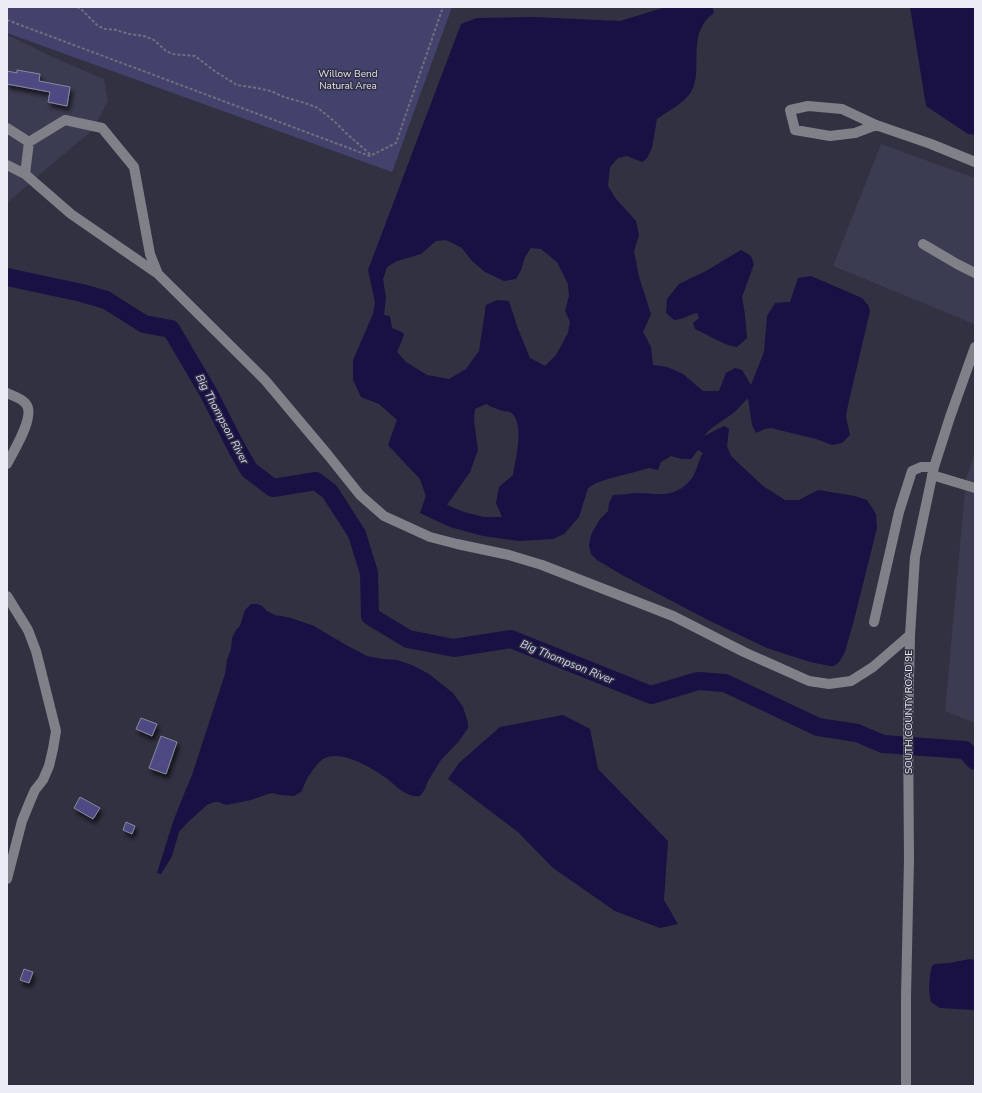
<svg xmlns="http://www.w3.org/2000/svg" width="982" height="1093" font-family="'Nunito Sans',sans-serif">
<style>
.built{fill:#3b3b51}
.green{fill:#43426c}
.water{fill:#191043;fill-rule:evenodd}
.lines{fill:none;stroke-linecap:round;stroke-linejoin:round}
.river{stroke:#191043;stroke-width:18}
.building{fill:#4d4a83;stroke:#87889c;filter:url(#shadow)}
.path{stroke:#6f6f7e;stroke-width:2;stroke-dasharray:3 2;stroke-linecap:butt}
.minor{stroke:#808089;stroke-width:10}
.labels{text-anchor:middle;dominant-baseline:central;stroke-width:3;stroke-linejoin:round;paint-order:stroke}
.park-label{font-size:10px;fill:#e0e0f2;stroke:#313142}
.street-label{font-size:10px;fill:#ececf7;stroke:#313142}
.water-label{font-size:11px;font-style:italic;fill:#d0d1f5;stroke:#313142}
</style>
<defs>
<filter id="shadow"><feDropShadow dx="2.5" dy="4.5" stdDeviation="2" flood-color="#0009"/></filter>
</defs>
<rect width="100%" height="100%" fill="#313142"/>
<path class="built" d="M7,35L57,59L104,79L108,101L92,131L59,158L7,203Z
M881,144L975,178V321L974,324L833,266Z
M975,452V723L945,711L966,479Z"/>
<path class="green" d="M7,7H452L392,172L7,33Z"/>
<path class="water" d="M666,7H712L714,13C692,29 698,51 696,75C695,81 694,87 691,92C683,104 668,111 657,119L652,148L647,158L642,162L627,156L618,158L610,167L608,186L616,199L636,221L639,235L634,251L639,277L651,314L643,332L651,347L653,365L667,367L683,374L703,391H719L726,373L735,368L742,370L751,385L764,352L767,316L775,303L790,302L798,278L811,276L862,298L868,305L870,311L848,405L846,417L850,435L842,443L832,445L816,439L771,428L765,429L756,433L752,425L748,398C742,404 736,412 729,416C720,423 711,427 704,436L724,426L729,429L727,446L731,456L763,486L785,500H799L818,490L855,496L867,500L876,514L877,528L854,620L845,652L839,662L834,666H830L810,662L767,648L710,621L624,576L597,560L591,554L589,546L591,535L600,519L608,511L609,503L613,495C620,495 628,494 635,493C658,493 675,500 692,478C697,471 698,461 703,453L698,450L691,459H682L671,456L661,462L658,470L649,468L631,473L611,478L596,483L588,488L579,517L564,534L553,539L519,541L483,536L450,527L420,513L426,496L420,479L388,445L397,420L379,404L361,397L353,380V360L373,314L375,302L368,270L461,24L477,18L534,17L620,21ZM446,240L462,248L472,261L485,272L504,281L516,279L521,270L525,257L531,248L541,249L557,262L568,284L569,296L565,311L570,322L568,333L556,355L545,366L530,358L518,329L509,301L497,300L486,305L479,351L466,369L449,379L427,375L406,362L397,352L404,335L402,332L392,328L390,316L384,315L386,298L383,279L387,267L397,261L421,254L436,241ZM486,404C490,406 494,408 497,409C501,411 506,411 510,412C526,422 515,460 513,475L499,487L496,503L502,517H484L464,512L447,505L470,472L478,450L474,420L475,409Z
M910,7H975V135L968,134L926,106Z
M741,250L751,256L754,264L742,297L745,315L747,338L737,347C720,344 711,336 695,329L693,323L699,318L697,313C688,315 685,319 674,320L666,313L667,299L679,284L706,271Z
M251,604H257L262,606L267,611L275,615L291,618L314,626L346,645L367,656L383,659L397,660L412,665L429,674L453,693L463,707L468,723V728L459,741L441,760L428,781L425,789L420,796C408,798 398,788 390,781C376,770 341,748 323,759C318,762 308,776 306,781C304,784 303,789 301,792L294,796L280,795L273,793L268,794L251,800L226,805L219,802H214L207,805L188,822L179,832L172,856L168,863L161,874L157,873L173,822L182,799L192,775L225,674L227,660L231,649L232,638L236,630L240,626L245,610Z
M563,715L590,729L598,769L668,841L664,900L678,924L660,928L615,911L553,868L518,832L448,779L459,763L500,727Z
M970,959L975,960V1010L940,1008L931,1002C928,991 929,978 932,966L935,964L950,963Z"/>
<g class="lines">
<path class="river" d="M7,277L82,293L106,300L144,324L171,329L208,392L235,445L249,470L273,488L316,481L330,492L357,534L369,573L370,616L408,639L454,648L511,639L651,695L698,681L725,683L818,727L857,733L883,744L965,750L975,761"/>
</g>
<path class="building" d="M17,70L40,74L39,81L70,87L67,106L48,102L50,92L7,84V71L17,73Z
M141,718L157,724L152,736L136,729Z
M161,736L177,742L166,774L149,768Z
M80,797L100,808L93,819L74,808Z
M126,822L135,826L132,834L123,830Z
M24,969L33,972L29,983L20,980Z"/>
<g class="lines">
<path class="path" d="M77,7L81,9L98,26L105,29L116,30L129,34L144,36L154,40L166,51L173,54L195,56L216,72L237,85L257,88L271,91L284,97L305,103L318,108L334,121L346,133L371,155
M7,20L370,156L396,143L443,7"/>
<path class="minor" d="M876,125L855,133L830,136L795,130L790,110L808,106L842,109L876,125L931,144L975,162
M7,128L29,142
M7,165L25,174
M923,244L957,264L975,273
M158,274L71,214L25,174L29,142L65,120L102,128L134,167L150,254L158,274L265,380L328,455L360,495L384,516L430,537L457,544L509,555L542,565L673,616L744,652L809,681L829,684L851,681L873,667L910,635
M7,393C13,396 22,398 26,404C36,416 13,452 7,464
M932,475L975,488
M7,596L28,630L36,651L56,731L53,749L49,766L43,780L35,790L31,799L22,821L7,879
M874,622L899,512L912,471L921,467H934
M906,1086V997L909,859L908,726L910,635L915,557L934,467L950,417L975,347"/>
</g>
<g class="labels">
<g class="park-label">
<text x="348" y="74">Willow Bend<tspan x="348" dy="12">Natural Area</tspan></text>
</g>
<g class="street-label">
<text transform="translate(909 712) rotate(-90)">SOUTH COUNTY ROAD 9E</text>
</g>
<g class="water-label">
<text transform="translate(222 419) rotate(62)">Big Thompson River</text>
<text transform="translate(567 662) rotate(22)">Big Thompson River</text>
</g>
</g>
<rect width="982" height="1093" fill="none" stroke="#ececf7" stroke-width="16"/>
</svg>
